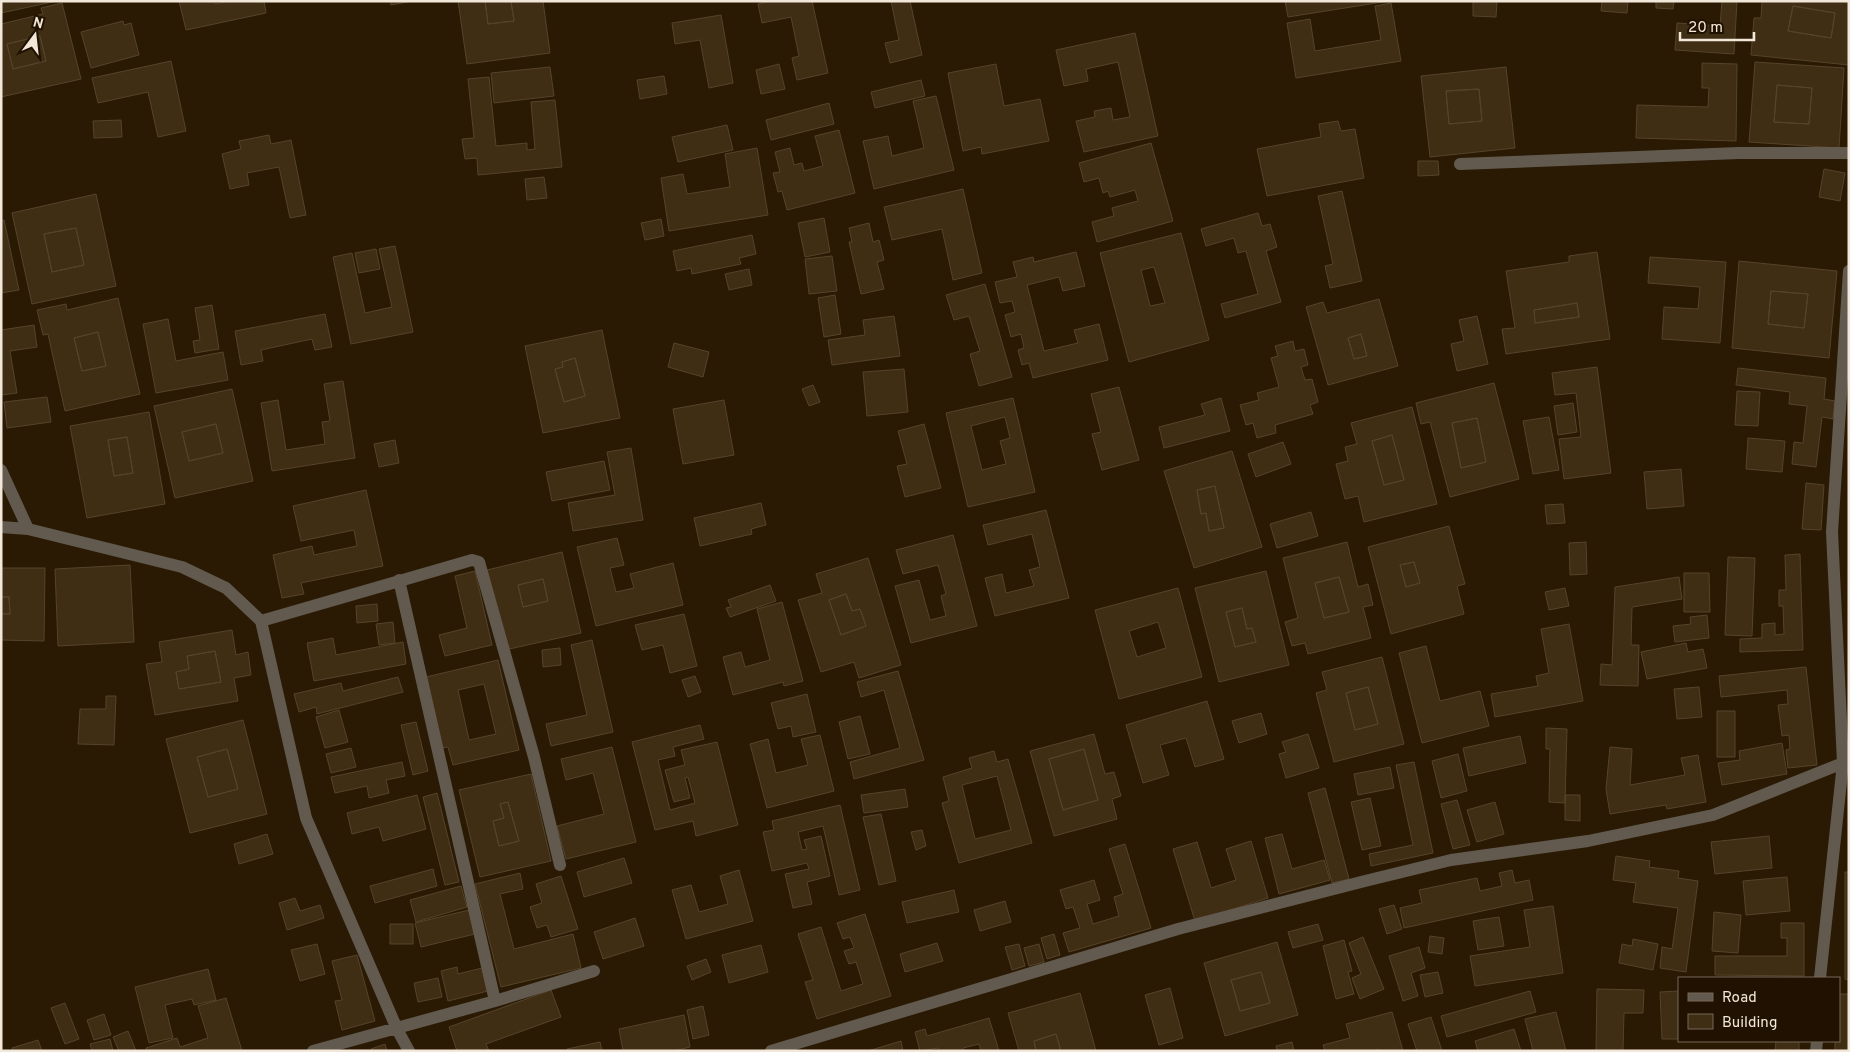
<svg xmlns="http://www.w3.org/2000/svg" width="1850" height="1052" font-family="Overpass,sans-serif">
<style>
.building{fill:#3f2e14;stroke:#55442b;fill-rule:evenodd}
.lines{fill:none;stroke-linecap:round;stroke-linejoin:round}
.street{stroke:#625a4f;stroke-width:12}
</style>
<rect width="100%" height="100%" fill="#2a1a03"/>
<path class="building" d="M1,1H57L1,13Z
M179,1H214L215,4L227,1H264L266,13L186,30Z
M390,1H413L391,5Z
M458,1H485L488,24L514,21L511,1H543L550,53L467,64Z
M485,1H511L514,21L488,24Z
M771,1H812L828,73L797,80L792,58L799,56L791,17L762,23L758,4Z
M891,1H910L922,55L890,63L885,43L899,40Z
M1285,1H1389L1288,17Z
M1473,1H1497L1496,17L1473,16Z
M1602,1H1628L1627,13L1601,11Z
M1656,1H1674L1673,9L1656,8Z
M1722,1H1737L1734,54L1675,50L1677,23L1720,26Z
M1762,1H1849V65L1751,55L1754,18H1761ZM1793,6L1835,13L1831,38L1788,31Z
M62,3L81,79L1,97V24L43,14L41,8ZM40,36L46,61L13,69L7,44Z
M1391,3L1401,61L1296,78L1287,23L1310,19L1315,51L1381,40L1375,6Z
M1793,6L1835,13L1831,38L1788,31Z
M721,15L733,83L709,88L700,40L675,44L672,23Z
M123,21L124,25L131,23L139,55L91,68L81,32Z
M1135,33L1158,136L1084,152L1076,121L1095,117L1094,111L1111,108L1113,120L1130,117L1118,62L1086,69L1088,81L1064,86L1056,50Z
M40,36L46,61L13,69L7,44Z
M171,61L186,131L158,137L148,92L98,103L92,78Z
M1755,62L1844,68L1839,148L1749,142ZM1777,85L1812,88L1809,124L1774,122Z
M1702,63L1737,64L1736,141L1636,138L1637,105L1708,107L1709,88H1702Z
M779,64L785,89L761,94L756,70Z
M996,64L1004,106L1040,99L1049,141L982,154L981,147L963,151L948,73Z
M550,67L554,96L494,103L491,73Z
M1506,67L1515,148L1430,157L1421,76ZM1479,89L1482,121L1449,124L1446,91Z
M664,76L667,94L640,99L637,80Z
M489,77L496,146L527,143V150L535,149L531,102L555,100L562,167L478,175L477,158L465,159L462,139L474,138L468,79Z
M921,80L925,96L875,108L871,92Z
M1777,85L1812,88L1809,124L1774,122Z
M1479,89L1482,121L1449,124L1446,91Z
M936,96L954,170L874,189L863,141L888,136L892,156L924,148L913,101Z
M829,103L834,124L771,140L766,120Z
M121,120L122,137L94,138L93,121Z
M1338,121L1341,131L1355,129L1364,178L1267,196L1257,149L1321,137L1319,124Z
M727,125L733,150L678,162L672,137Z
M839,130L855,193L787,210L782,191L778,192L773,173L780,172L775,152L790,148L794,165L802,163L804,171L823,166L815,136Z
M269,135L271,144L291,140L306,215L290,218L279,167L247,173L249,185L230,189L222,154L241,149L239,141Z
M1151,143L1173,221L1097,242L1092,222L1114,216L1112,208L1138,201L1135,190L1110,197L1108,191L1103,193L1099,178L1084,182L1079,163Z
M757,148L768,215L669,231L661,178L683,174L687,194L730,187L725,154Z
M1418,161H1438L1439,175L1418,176Z
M1824,169L1845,173L1840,201L1819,197Z
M544,177L547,198L527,200L525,179Z
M963,189L982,273L953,280L942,229L892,240L884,207Z
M1342,191L1362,281L1330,288L1325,266L1333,264L1318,196Z
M96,194L116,286L32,304L12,213ZM76,228L84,265L52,272L44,234Z
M1258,213L1262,226L1270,224L1277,247L1266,251L1281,302L1225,318L1221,304L1258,294L1246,251L1238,253L1234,238L1206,246L1201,229Z
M824,218L830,252L805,257L798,223Z
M661,219L664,236L645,240L641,223Z
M4,220L19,290L1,293V221Z
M869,223L873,242L879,240L884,260L877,262L884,289L861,294L849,242H852L849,228Z
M76,228L84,265L52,272L44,234Z
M1181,233L1209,340L1129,362L1100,253ZM1154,267L1165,303L1150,306L1141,270Z
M752,235L756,254L739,258L741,264L692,274L691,268L677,271L673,251Z
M395,246L413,332L351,344L333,257L352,253L365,313L392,307L379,249Z
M376,249L380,269L359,273L355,253Z
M1076,252L1085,286L1063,291L1059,277L1027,285L1044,351L1078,343L1074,330L1099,324L1108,360L1033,378L1029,363L1022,365L1018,350L1024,348L1021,334L1011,337L1005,315L1015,312L1012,301L1000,303L995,282L1017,277L1013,262L1033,257L1034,262Z
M1597,252L1610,339L1506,354L1502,329L1515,328L1506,271L1569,262V256ZM1577,303L1579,317L1535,323L1534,310Z
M832,256L837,291L809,294L805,259Z
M1650,257L1726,262L1720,343L1662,339L1664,307L1698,309L1700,287L1648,283Z
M1739,261L1837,271L1829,358L1732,348ZM1771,291L1808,294L1804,328L1768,324Z
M749,269L752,285L729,290L725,274Z
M985,284L1012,377L979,386L970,354L980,351L969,316L954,320L946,295Z
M1771,291L1808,294L1804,328L1768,324Z
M835,295L841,334L824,337L818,298Z
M118,298L140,394L65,411L48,334L43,335L37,310L66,304L67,310ZM98,332L106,366L82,371L74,338Z
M1379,299L1398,366L1328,385L1306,307L1323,302L1327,313ZM1361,334L1367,356L1354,359L1348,338Z
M1577,303L1579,317L1535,323L1534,310Z
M212,305L219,349L195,353L193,341L200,340L195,308Z
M325,314L332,347L315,350L312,339L261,350L263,361L241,365L235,331Z
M894,316L900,356L832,365L828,340L865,335L863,320Z
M1477,316L1488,364L1457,371L1451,344L1464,341L1459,320Z
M168,319L176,361L223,352L228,380L156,393L143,324Z
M34,325L37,347L10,351L17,393L1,395V330Z
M602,330L620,418L543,433L525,346ZM575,358L585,396L564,402L555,369L563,367L562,362Z
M98,332L106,366L82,371L74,338Z
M1361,334L1367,356L1354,359L1348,338Z
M1293,341L1295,351L1304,349L1308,365L1301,367L1305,380L1312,379L1318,402L1310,405L1313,414L1275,425L1276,433L1257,438L1253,423L1246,425L1240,405L1259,400L1257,393L1279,387L1271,358L1278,356L1275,346Z
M674,343L709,352L703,377L668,367Z
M575,358L585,396L564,402L555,369L563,367L562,362Z
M1597,367L1611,473L1564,479L1559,439L1581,437L1576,393L1555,395L1552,373Z
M1738,368L1826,378L1824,399L1835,401L1833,419L1822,417L1816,467L1792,464L1794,442L1803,443L1807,406L1789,404L1790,392L1736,385Z
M904,369L908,412L867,416L863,372Z
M343,381L355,458L272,471L261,403L278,400L286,450L325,444L322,422L330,421L324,384Z
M1494,383L1519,479L1450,497L1430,422L1421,424L1416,403ZM1477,418L1486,462L1461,468L1452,423Z
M813,385L820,402L809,406L802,389Z
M1119,387L1139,460L1102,470L1092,434L1101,432L1091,394Z
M232,389L253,481L175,498L154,406ZM216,424L223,453L189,461L182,432Z
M1737,391L1760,392L1758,426L1735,425Z
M47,397L51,422L7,428L4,402Z
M1013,398L1035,492L968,507L946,413ZM1005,417L1010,438L1000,441L1006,464L982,470L971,426Z
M1221,398L1230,431L1164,448L1159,427L1205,415L1201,404Z
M724,400L734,455L683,464L673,409Z
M1573,403L1577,432L1558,435L1554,406Z
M1412,407L1437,504L1364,522L1358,496L1345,499L1336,464L1348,461L1345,447L1357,444L1351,423ZM1392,435L1404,480L1384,485L1372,441Z
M149,412L165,504L87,518L70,426ZM127,437L133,473L114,476L108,440Z
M1549,417L1559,470L1533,474L1523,421Z
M1477,418L1486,462L1461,468L1452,423Z
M216,424L223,453L189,461L182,432Z
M924,424L941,488L905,497L897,466L907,464L898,431Z
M1392,435L1404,480L1384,485L1372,441Z
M127,437L133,473L114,476L108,440Z
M1748,438L1785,441L1782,472L1746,469Z
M395,440L399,463L379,467L374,444Z
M1283,442L1291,464L1256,477L1248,454Z
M631,448L643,520L573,531L568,503L615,495L607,452Z
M1232,451L1262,547L1194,568L1164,471ZM1215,486L1224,528L1209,531L1206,513L1201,514L1197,490Z
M604,461L610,490L552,501L546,472Z
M1681,469L1684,506L1647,509L1644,472Z
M1806,483L1824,485L1821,530L1802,529Z
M1215,486L1224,528L1209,531L1206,513L1201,514L1197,490Z
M366,490L383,566L301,583L304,594L282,598L273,555L312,546L314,555L357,546L354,530L301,541L293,506Z
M761,503L766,525L751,529L752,534L700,546L694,518Z
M1563,504L1565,523L1547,524L1545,505Z
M1046,510L1069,598L995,616L985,578L1002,574L1006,593L1034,586L1029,570L1040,567L1032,534L988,545L983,525Z
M1311,512L1318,536L1277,548L1270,524Z
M1449,526L1465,584L1457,586L1464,614L1391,634L1368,547ZM1414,562L1420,583L1406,587L1400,565Z
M953,535L977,626L911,643L895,586L919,580L930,620L946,616L941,596L946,594L938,565L903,574L896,550Z
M617,538L624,565L610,568L616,592L634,588L630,574L673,563L683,605L596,626L577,547Z
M1347,542L1358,587L1368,584L1373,605L1363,607L1371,638L1308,654L1305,643L1292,646L1285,622L1298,618L1283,558ZM1339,577L1349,612L1324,618L1315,583Z
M1586,542L1587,574L1570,575L1569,543Z
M562,552L581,633L505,650L487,570ZM543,579L548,601L523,607L518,585Z
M1800,554L1803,650L1740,652V639L1762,638V624L1775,623V635L1784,634L1783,606H1779V590H1786L1785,555Z
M1728,557L1755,558L1752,636L1725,635Z
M868,558L901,665L859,678L854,662L821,672L798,600L822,593L816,574ZM846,594L852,611L860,609L866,626L841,635L829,600Z
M1414,562L1420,583L1406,587L1400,565Z
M130,565L134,642L58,646L55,569Z
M1,568H45L44,641L1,640V614H10L9,597H1Z
M475,571L492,645L445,656L439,635L467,628L455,576Z
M1266,571L1289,665L1219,682L1195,588ZM1242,608L1247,629L1252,628L1256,642L1235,647L1226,612Z
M1684,573H1709L1710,612H1684Z
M1339,577L1349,612L1324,618L1315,583Z
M1679,577L1682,599L1632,607L1631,645H1639L1638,686L1600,685L1601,664L1612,665L1615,587Z
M543,579L548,601L523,607L518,585Z
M770,585L776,601L730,617L726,608L731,607L728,600Z
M1178,588L1202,677L1119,699L1095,610ZM1158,622L1166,648L1137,657L1129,631Z
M1565,588L1569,606L1549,610L1545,592Z
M846,594L852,611L860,609L866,626L841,635L829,600Z
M1,597H9L10,614H1Z
M782,602L803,681L784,686L783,682L733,695L723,657L741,652L745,667L770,660L757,609Z
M377,604L378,621L357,623L356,606Z
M1242,608L1247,629L1252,628L1256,642L1235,647L1226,612Z
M684,614L697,666L670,673L663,645L642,650L635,625Z
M1707,615L1709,638L1675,642L1673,626L1691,624L1690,617Z
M393,622L395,643L379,645L376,624Z
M1569,624L1583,701L1495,717L1491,694L1538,686L1536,676L1549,673L1541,629Z
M232,630L236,655L248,652L251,675L234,678L238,701L155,715L146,664L162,662L159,642ZM215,651L221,682L179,689L176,672L189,669L187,656Z
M333,638L336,655L403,642L406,664L314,681L307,643Z
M592,640L613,732L551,746L546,724L587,715L571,645Z
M1686,643L1688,652L1703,649L1707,668L1647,679L1641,652Z
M1426,646L1440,701L1480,691L1489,726L1422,743L1399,653Z
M560,648L561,665L543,667L542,650Z
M215,651L221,682L179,689L176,672L189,669L187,656Z
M1382,657L1404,744L1334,762L1316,693L1327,690L1322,672ZM1368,687L1378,724L1355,730L1346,693Z
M498,660L519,750L453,765L448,747L442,748L426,677ZM484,684L496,734L469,740L458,690Z
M1806,667L1817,765L1788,768L1786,750L1790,749L1789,735L1782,736L1778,705L1788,704L1787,690L1721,697L1719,676Z
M898,671L924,760L854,779L850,762L900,748L884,690L861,697L857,682Z
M695,676L701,692L688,697L682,680Z
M398,677L403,692L317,714L316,707L299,712L294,694L341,683L343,691Z
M1368,687L1378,724L1355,730L1346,693Z
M1699,687L1702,717L1677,719L1674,689Z
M807,694L816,732L793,737L791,726L778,729L771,703Z
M106,696H116L114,745L78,744L80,709H106Z
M1207,701L1224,759L1195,767L1186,738L1160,745L1169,775L1143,783L1126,725Z
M339,710L348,742L325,748L316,717Z
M1717,711H1735V757H1717Z
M1261,713L1267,734L1239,743L1232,721Z
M860,716L870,754L848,759L839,722Z
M243,720L267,814L190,833L166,739ZM227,749L238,789L208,797L197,757Z
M416,722L428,771L413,775L401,725Z
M700,725L704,739L673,747L675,756L658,760L670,810L695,803L688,777L685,778L690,798L674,802L665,770L685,765L681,750L717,742L738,825L696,836L693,821L655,830L632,742Z
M1546,728L1567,729L1565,803L1549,802L1550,749H1546Z
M1094,734L1105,774L1114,772L1121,796L1112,799L1117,819L1054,836L1030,751ZM1084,749L1098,800L1063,810L1049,759Z
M1308,734L1319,768L1286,778L1279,754L1286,752L1282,742Z
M820,735L834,791L767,808L750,744L768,739L776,773L808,765L801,739Z
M1520,736L1526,763L1469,776L1463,748Z
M1782,743L1787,774L1722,785L1718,763L1740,760L1739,751Z
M612,747L636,842L566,859L557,826L604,814L593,773L566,780L561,759Z
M1610,747L1632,749L1630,785L1685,775L1681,758L1698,755L1706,802L1667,809L1666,805L1610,814L1606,789Z
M351,748L356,767L331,773L326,754Z
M227,749L238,789L208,797L197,757Z
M1084,749L1098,800L1063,810L1049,759Z
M994,751L997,762L1008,759L1032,843L959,863L942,803L949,801L943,777L972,768L969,758ZM997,776L1011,830L975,839L962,785Z
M1458,754L1467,791L1441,798L1432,761Z
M402,762L405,776L386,780L389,793L369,798L367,786L335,793L331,777Z
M1414,762L1433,853L1371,866L1369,854L1413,845L1396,765Z
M1390,767L1394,788L1358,795L1354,774Z
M531,774L551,861L480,877L459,790ZM508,802L519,841L499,846L493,821L504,818L500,804Z
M1325,788L1349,879L1332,883L1308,793Z
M905,789L908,807L864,813L861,795Z
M437,793L459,882L445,885L423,797Z
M417,795L426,829L383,841L379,827L352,834L347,813Z
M1565,795H1580V821L1565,820Z
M1370,798L1381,846L1362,850L1351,802Z
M1457,800L1470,845L1453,849L1441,804Z
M508,802L519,841L499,846L493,821L504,818L500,804Z
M1495,802L1504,834L1477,842L1467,810Z
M840,805L860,890L839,895L823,826L798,832L802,850L807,849L804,840L821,836L830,876L807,882L812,904L793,908L785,874L809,869L807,863L772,871L763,832L774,830L772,821Z
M881,814L896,881L879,885L863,817Z
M922,830L926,846L916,850L911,832Z
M267,834L273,854L239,864L234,844Z
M1282,834L1292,869L1324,860L1330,880L1279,894L1265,838Z
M1769,836L1772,868L1715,874L1711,842Z
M1251,841L1268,898L1195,921L1173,849L1197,842L1211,888L1236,880L1226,849Z
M1125,844L1151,928L1069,952L1063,933L1080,928L1073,907L1066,909L1060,890L1094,880L1100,900L1087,904L1093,924L1119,916L1114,897L1123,894L1109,849Z
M1616,856L1650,861L1649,867L1679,871L1678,878L1698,881L1686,972L1660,968L1662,947L1672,949L1678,908L1633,902L1636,883L1613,880Z
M624,858L632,883L584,897L577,872Z
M433,869L437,886L375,903L370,886Z
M739,870L753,921L686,939L672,890L691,885L699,912L728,904L720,876Z
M1512,870L1515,883L1529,880L1533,900L1404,928L1400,908L1422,903L1419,890L1477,878L1480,891L1502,886L1499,873Z
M1845,872H1849V980L1845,979Z
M520,873L523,889L500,894L514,949L573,934L581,968L501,987L475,884Z
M561,876L578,929L551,937L547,925L537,928L530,907L542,903L536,884Z
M1787,877L1790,911L1746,915L1743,881Z
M461,886L467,907L416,922L410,900Z
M954,890L959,912L907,923L902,902Z
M295,898L300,911L320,905L324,918L287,930L279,903Z
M1005,901L1011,922L980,931L974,910Z
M1394,905L1402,929L1387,934L1379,909Z
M1553,906L1563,973L1475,986L1470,956L1530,947L1524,910Z
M469,910L475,934L421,947L415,923Z
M1714,912L1741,915L1738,953L1712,951Z
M865,914L891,996L817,1019L805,982L813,980L798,934L821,927L841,991L863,984L856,962L849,964L844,951L854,948L850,937L843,939L837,923Z
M1499,917L1504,946L1478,950L1473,921Z
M635,918L644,946L603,959L594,932Z
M1781,923H1804V976L1715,975V956H1787V938H1781Z
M390,924H413V944H390Z
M1318,924L1323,940L1293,948L1288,932Z
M1054,934L1060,955L1047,959L1041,938Z
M1430,936L1444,938L1442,954L1428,952Z
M1363,937L1384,989L1360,999L1352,978L1361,974L1349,943Z
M1633,939L1658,944L1653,970L1619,963L1622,944L1632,946Z
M1344,940L1352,971L1348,972L1354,994L1336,999L1323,946Z
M1277,942L1298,1015L1225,1036L1204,963ZM1261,972L1270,1003L1240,1011L1231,980Z
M937,943L943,961L905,972L900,954Z
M317,944L325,974L300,981L291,950Z
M1019,944L1025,966L1012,970L1005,947Z
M1039,944L1044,962L1029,966L1024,948Z
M761,945L768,972L729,983L722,955Z
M1419,947L1425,968L1411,973L1418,996L1403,1001L1389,956Z
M357,955L375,1021L342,1030L335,1001L342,1000L332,961Z
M706,959L711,972L692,980L687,966Z
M457,967L458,974L482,968L488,991L448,1001L441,971Z
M208,969L216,1000L194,1005L192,999L165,1005L173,1038L149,1043L135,987Z
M1261,972L1270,1003L1240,1011L1231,980Z
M1438,972L1443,993L1425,997L1420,975Z
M438,978L442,997L418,1002L414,983Z
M1170,988L1183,1038L1159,1045L1145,995Z
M1597,989L1644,990L1643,1013H1624L1623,1051H1596Z
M551,990L561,1017L486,1044L489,1051H457L449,1027Z
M1530,991L1536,1012L1447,1037L1441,1016Z
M1679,991V1039H1662L1660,992Z
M1080,993L1096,1051H1061L1056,1034L1034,1041L1036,1051H1019L1008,1013Z
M1839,994H1849V1051H1835V1041H1839Z
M226,998L242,1051H147L146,1048L177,1038L180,1047L208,1038L198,1006Z
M65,1003L79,1039L65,1044L51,1008Z
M703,1006L709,1035L693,1039L687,1010Z
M1392,1012L1403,1051H1379V1049L1373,1051H1325L1323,1045L1350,1038L1346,1024Z
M1556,1012L1566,1051H1533L1525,1019Z
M104,1014L111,1035L94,1040L87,1020Z
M684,1015L690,1047L674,1051H623L619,1029Z
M1431,1017L1442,1051H1417L1408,1024Z
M989,1018L999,1051H981L979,1044L963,1048L964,1051H939L938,1048L920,1051L915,1032L925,1029L927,1036Z
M1514,1029L1521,1051H1478L1475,1041Z
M128,1031L136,1051H119L113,1037Z
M1056,1034L1061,1051H1036L1034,1041Z
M110,1039L113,1051H92L90,1044Z
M38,1040L42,1051H13L12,1048Z
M901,1041L903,1051H868Z
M1776,1041H1799V1051H1775Z
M600,1042L602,1051H567V1049Z
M1292,1042L1294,1051H1277L1276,1046Z
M385,1044L387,1051H371V1049Z"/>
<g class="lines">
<path class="street" d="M1460,164L1738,153H1849
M1,470L28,529L182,567L226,588L261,621L306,818L397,1029L409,1051
M1,527L28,529
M399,580L495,1001
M261,621L472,560L479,562L534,757L560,865
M1820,978L1843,763L1832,532L1849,271
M313,1051L495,1001L594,971
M771,1051L1178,929L1365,881L1451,860L1588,841L1713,815L1843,763
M1816,1051L1817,1041"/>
</g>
<rect width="1850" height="1052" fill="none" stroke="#f2e7d9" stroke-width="5"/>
<rect x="1678" y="977" width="162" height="65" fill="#201100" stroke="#746757"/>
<rect x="1688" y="993" width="25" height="8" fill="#625a4f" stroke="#746757"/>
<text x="1722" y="1002" font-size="15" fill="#f2e7d9">Road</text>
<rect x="1688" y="1014" width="25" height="15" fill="#3f2e14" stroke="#746757"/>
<text x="1722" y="1027" font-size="15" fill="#f2e7d9">Building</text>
<g transform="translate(35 35) rotate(15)" stroke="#201100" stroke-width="4" paint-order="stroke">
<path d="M0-4L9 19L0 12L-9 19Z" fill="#f2e7d9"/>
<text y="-8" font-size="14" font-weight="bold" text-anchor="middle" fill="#f2e7d9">N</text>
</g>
<path d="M1680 32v8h74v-8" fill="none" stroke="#f2e7d9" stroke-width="2.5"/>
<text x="1688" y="32" font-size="15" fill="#f2e7d9" stroke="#201100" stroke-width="4" paint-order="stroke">20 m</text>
</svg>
